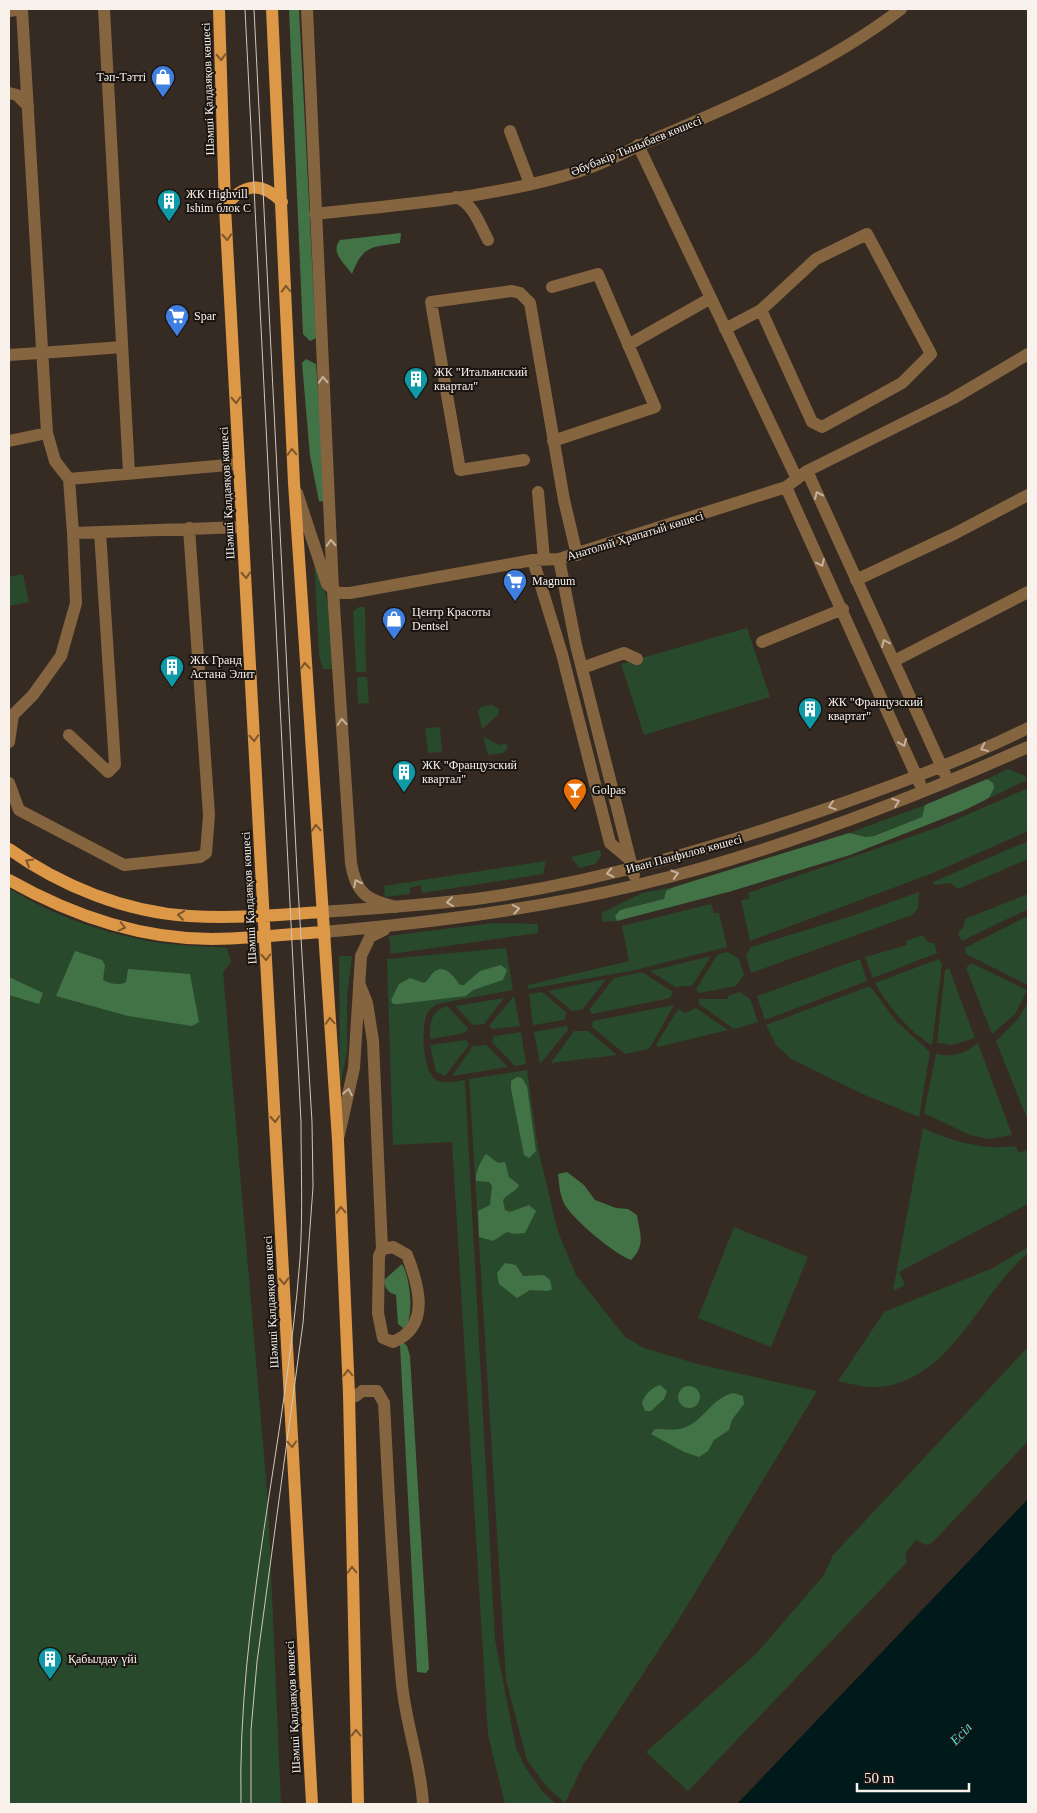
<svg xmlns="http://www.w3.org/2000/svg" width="1037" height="1813" font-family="'Times New Roman',serif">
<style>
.green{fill:#29492c}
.forest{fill:#417346}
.water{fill:#00191a}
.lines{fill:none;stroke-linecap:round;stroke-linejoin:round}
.minor{stroke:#856440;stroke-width:12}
.major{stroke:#dd9847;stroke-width:12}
.tram{stroke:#cec6bf;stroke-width:1}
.minor-bridge{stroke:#856440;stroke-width:12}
.oneway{stroke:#7c562c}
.oneway2{stroke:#c5b29e}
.labels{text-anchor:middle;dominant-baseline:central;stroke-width:4;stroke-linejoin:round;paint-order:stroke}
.poi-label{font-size:12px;fill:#f9f1eb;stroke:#1a1511;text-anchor:start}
.street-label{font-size:12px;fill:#f9f1eb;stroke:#1a1511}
.water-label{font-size:14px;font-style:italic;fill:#53dfe2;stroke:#1a1511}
</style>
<rect width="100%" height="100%" fill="#362b22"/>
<path class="green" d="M314,557L317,560L330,612L334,669H323L319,655Z
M23,574L29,602L9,606V577Z
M359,607H365L366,672H356L353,611Z
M747,628L770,697L644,735L621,664Z
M367,677L369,703L358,704L357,677Z
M492,705L499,709L498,715L482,729L478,711L481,707Z
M440,727L442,752L428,753L425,728Z
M483,736L499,745L507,743V749L503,753L488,755Z
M1008,769L1025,776L1027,780L989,798L993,783L987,779Z
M1028,788V831L933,873L750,941L741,900L749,899L748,893L939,827Z
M925,805L922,817L874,836L866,837L849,833Z
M1028,841V859L958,889L950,883L934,885L933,882Z
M600,850L601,856L595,864L579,868L571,857Z
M546,861L543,874L422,893L421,885L410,888V894L385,897L384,886Z
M674,887L666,891L664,899L620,910L615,916L617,921L603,922L601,913L642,893Z
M9,888C53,916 103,933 154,942C178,946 203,946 227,948L231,962L223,972L268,1503L281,1804H9Z
M919,892L918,909L912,915L751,973L746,955L751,947L855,915Z
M1028,894V909L962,941L958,933L964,926L965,919Z
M711,904L714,913H719L727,947L631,971L528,989V985L629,961L622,926Z
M1028,916V985L966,954L965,948Z
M493,923L538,924V933L391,954L389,936Z
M920,936H923L929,943H934L937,953L873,978L865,957L907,945L906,941Z
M506,948L513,990L437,1004C434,1007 430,1009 428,1012C420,1025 422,1075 438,1081C446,1084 457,1081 465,1080L495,1640L516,1748L525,1767L542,1791L556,1804H505L488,1735L452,1142L393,1145L387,959Z
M728,952L739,959L744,975L736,986L699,993L696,989L718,954Z
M339,956H352L347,995V1051L340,1086Z
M711,956L692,986H680L677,988L650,971Z
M860,959L867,981L765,1020L757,996Z
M939,959L942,964L932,1045C908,1031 888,1006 875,983Z
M971,963L1027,990L1015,1014L992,1034L966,968Z
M949,968L975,1038L952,1045L937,1043L945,970Z
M642,972L673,992L670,998L592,1014L589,1010L614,978Z
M606,979L583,1009L572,1011L548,991Z
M870,986L896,1021L930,1052L919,1117L865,1095L791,1059L776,1045L766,1025Z
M542,992L567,1013L564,1020L533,1025L529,994Z
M740,992L750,999L758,1022L734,1029L699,1004V999H728V996Z
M514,996L520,1026L492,1029L489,1026Z
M504,998L484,1024L473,1025L455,1006Z
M1028,1002V1121L996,1041L1018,1019Z
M674,1005L649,1049L625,1054L592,1027L593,1021Z
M447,1006L468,1028L465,1033L430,1039C430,1022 430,1012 447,1006Z
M696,1008L728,1030L658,1047L656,1045L678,1009L685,1013Z
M567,1026L568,1030L540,1064L534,1032Z
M574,1031H588L617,1055L551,1063Z
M521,1032L526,1064L515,1066L492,1042L494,1036Z
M466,1040L469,1045L445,1076L436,1072L430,1045Z
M978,1043L1012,1135L989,1139L970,1135L924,1113L936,1054C955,1057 962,1055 978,1043Z
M486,1045L508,1067L452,1076L473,1046Z
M527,1070L538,1149L558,1232L576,1275L625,1337L644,1348L701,1365L817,1391L679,1619L583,1765L565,1803L547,1787L527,1760L506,1680L469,1079Z
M923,1128C951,1141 985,1151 1016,1146L1018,1153L1026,1150L1028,1155V1204L899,1272L905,1285L893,1291Z
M734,1227L808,1257L771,1347L698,1318Z
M1028,1247V1253C978,1295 952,1380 879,1387C866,1388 851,1384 838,1381L884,1312L993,1268Z
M1028,1347V1441L932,1543L926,1545L916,1540L905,1554L907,1562L688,1791L646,1752L756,1654L824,1575L833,1555Z"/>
<path class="forest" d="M289,9H299L316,338L310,341L303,334Z
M401,233L400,243C372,247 363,245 352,274C344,263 330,252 340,240Z
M306,359L316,364L325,486L324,502L319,501L310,456L302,363Z
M987,779L993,783L994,788L989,798L965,810L850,855L732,891L617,921L615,916L620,910L664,899L666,891L674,887L849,833L866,837L874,836L922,817L925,805Z
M75,951L102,960L105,965L103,980C111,984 119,986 126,982L128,969L190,974L199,1022L192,1026L128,1016L56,996Z
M501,965L507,970L503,980L473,990L466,996L399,1004H393L391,1000L399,984L410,978L424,983C429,980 429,977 433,973C444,962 454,977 460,985H464L480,971Z
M9,977L43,993L39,1004L9,995Z
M517,1077L522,1078L527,1086L535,1144L536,1151L529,1158L524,1155L511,1089V1081Z
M486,1154L498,1163L505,1162L509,1177L519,1185C515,1193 508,1193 503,1200L505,1210L510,1212L529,1205L536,1211L525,1233L514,1234L507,1232L493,1241L479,1237L478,1211L490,1205L492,1186L489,1182L476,1181C475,1171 481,1161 486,1154Z
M567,1172L584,1185L595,1200L616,1208L628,1209L637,1215C640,1234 646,1245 631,1260C614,1254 574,1220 565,1205C560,1197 559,1183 558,1174Z
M505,1263L516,1265L523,1276L544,1275L550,1280L552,1289L548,1291L530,1290L517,1298L499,1284L497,1273Z
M402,1264C410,1276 414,1314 406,1327L403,1328L398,1324L396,1295C388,1293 385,1288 384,1280Z
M403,1342L407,1346L410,1356L429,1669L426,1673L417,1672L400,1345Z
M660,1385L667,1391L664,1399L651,1411H645L642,1403C645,1394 651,1388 660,1385Z
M678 1397a11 11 0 1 1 22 0a11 11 0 1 1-22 0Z
M733,1393L743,1396L744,1404L732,1420L729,1430L714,1440L708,1451L699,1457L684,1452L651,1434L655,1429C665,1429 677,1431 686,1427C704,1420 712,1398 733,1393Z"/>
<path class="water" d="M1028,1499V1804H737Z"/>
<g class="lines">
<path class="minor" d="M104,9L129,473
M307,9L333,591L351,863C356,894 367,900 396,907
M22,10L47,433L55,461L69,479
M9,11L22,9
M9,93L17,95L28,106
M510,131L530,184
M638,145L797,479
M456,197C473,203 480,225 488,240
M315,214C404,204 495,198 580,171C606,163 632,148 657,138C741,102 828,65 901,9
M552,287L598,274L655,407L553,441
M725,329L761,310L816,259L867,234L931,354L902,383L822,427L812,422L761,310
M628,345L711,298
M68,351L122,347
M9,441L47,433
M524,460L460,470L431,302L512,291L520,293L530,303L564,500L577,555
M239,464L69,479L73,533L243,527
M807,471L945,774
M786,487L920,784
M538,492L544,559
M297,493L327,584L338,593H350L533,560L559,559L786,487L807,471L952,399L1028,354
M559,559L576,645L634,875
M533,560L562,654L610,843L629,859
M856,580L954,534L1028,495
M762,642L843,609
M894,661L1028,592
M582,668L624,653L637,659
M9,719L33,695L61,656L76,603L73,533
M69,735L108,772L115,765L100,532
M9,742L13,715
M9,783L19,810L124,865L200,857L206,853L209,815L189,528
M322,912C376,908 430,905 483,898C602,881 716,847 829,808C897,784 964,760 1028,728
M323,932C429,923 533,910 637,885C771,853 902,803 1028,747
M359,983L367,1003L373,1041L382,1249L379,1256L378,1313L383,1338L393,1342C431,1326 419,1286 407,1255L393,1247L382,1249
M339,1135L354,1068L361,956L370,937L384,930
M349,1394L356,1396L362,1391H377L384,1403C389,1496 393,1591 402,1684C406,1725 421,1764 423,1804"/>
<path class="major" d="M219,9L225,207L312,1804
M272,9L294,483L338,1140L349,1394L358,1804
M225,207C243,183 261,181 282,202
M9,849C61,886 125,912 189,916C233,919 277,915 322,912
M9,880C71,915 140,939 212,939C249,939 286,934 323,932"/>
<path class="tram" d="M241,1804C237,1620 286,1441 300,1259C303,1213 301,1168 301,1122L245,9
M251,1804V1730L257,1662L303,1323L313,1187L312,1122L297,871L254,9"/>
<path class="minor-bridge" d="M9,355L68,351"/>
</g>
<defs><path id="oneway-chevron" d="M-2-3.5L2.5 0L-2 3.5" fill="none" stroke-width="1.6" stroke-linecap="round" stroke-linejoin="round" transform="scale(1.25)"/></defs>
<g class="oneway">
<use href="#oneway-chevron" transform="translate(221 57) rotate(88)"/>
<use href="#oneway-chevron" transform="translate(227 237) rotate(87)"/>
<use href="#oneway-chevron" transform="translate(286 289) rotate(-92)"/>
<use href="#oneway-chevron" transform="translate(236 400) rotate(87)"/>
<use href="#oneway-chevron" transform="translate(292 452) rotate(-92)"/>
<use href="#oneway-chevron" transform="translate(246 575) rotate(87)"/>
<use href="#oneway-chevron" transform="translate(305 666) rotate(-94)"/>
<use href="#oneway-chevron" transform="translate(254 738) rotate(87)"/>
<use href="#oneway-chevron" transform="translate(316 828) rotate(-94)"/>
<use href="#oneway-chevron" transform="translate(29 862) rotate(-150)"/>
<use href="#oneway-chevron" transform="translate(181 915) rotate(-172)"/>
<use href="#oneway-chevron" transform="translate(122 927) rotate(14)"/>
<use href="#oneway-chevron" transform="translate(266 957) rotate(87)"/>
<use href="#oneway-chevron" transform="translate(330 1021) rotate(-94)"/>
<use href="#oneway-chevron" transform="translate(275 1119) rotate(87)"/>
<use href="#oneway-chevron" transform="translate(341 1210) rotate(-92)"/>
<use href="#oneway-chevron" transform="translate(284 1281) rotate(87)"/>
<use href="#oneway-chevron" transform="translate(348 1373) rotate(-92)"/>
<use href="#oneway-chevron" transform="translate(292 1444) rotate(87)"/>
<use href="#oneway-chevron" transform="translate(352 1570) rotate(-91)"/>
<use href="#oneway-chevron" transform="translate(356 1733) rotate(-91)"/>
</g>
<g class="oneway2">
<use href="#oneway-chevron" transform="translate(323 380) rotate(-93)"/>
<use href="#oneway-chevron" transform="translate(818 495) rotate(-114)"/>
<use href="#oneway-chevron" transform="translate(331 543) rotate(-93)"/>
<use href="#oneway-chevron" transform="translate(821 563) rotate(65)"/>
<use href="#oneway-chevron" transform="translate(885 643) rotate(-115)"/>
<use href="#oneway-chevron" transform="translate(342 722) rotate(-94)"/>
<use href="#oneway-chevron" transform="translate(903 743) rotate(67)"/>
<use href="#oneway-chevron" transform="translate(984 748) rotate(156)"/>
<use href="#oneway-chevron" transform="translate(896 802) rotate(-20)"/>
<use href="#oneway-chevron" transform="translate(832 806) rotate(161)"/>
<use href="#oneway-chevron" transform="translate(610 873) rotate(168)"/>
<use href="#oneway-chevron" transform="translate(675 874) rotate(-16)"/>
<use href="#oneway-chevron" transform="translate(357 883) rotate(-117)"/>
<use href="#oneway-chevron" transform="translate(450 902) rotate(173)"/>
<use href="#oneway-chevron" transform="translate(516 909) rotate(-10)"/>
<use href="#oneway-chevron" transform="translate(348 1092) rotate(-78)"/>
</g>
<defs>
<g id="shop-pin" transform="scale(1.25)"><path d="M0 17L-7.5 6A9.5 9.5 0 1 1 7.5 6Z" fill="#3f7fe0" stroke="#1a1511"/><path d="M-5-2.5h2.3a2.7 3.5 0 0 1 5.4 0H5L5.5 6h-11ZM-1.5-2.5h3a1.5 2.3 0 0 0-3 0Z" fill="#fff"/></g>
<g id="building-pin" transform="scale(1.25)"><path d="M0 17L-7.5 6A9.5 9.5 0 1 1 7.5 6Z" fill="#0f9aa8" stroke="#1a1511"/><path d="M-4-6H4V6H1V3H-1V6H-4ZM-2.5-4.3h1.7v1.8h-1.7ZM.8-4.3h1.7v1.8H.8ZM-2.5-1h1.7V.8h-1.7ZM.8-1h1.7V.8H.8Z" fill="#fff"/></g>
<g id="supermarket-pin" transform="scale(1.25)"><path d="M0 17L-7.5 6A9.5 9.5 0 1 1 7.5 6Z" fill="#3f7fe0" stroke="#1a1511"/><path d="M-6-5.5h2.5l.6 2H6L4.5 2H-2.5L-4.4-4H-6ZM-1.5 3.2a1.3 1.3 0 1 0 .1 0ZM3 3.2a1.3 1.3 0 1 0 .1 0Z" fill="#fff"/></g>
<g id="bar-pin" transform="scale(1.25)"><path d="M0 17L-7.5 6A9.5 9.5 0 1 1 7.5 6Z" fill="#e8710a" stroke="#1a1511"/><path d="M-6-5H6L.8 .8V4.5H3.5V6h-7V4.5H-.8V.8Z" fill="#fff"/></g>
</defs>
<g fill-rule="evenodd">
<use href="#shop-pin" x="163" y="77"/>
<use href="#building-pin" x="169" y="201"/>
<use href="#supermarket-pin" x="177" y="316"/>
<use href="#building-pin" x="416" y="379"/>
<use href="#supermarket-pin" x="515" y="581"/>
<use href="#shop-pin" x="394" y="619"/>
<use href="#building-pin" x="172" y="667"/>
<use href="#building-pin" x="810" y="709"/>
<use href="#building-pin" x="404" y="772"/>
<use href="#bar-pin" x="575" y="790"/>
<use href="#building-pin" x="50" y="1659"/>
</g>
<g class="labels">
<g class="poi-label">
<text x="146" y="77" text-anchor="end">Тәп-Тәтті</text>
<text x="186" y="194">ЖК Highvill<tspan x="186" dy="14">Ishim блок C</tspan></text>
<text x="194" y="316">Spar</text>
<text x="434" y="372">ЖК "Итальянский<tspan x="434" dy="14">квартал"</tspan></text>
<text x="532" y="581">Magnum</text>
<text x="412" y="612">Центр Красоты<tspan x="412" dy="14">Dentsel</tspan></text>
<text x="190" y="660">ЖК Гранд<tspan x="190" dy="14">Астана Элит</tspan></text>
<text x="828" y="702">ЖК "Французский<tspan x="828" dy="14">квартат"</tspan></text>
<text x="422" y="765">ЖК "Французский<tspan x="422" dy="14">квартал"</tspan></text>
<text x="592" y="790">Golpas</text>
<text x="68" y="1659">Қабылдау үйі</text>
</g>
<g class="street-label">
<text transform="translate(208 89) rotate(-92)">Шәмші Қалдаяқов көшесі</text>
<text transform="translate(636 146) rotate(-22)">Әбубәкір Тыныбаев көшесі</text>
<text transform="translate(227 493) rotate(-93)">Шәмші Қалдаяқов көшесі</text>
<text transform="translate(635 536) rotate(-17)">Анатолий Храпатый көшесі</text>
<text transform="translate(684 854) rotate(-15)">Иван Панфилов көшесі</text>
<text transform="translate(249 898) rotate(-93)">Шәмші Қалдаяқов көшесі</text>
<text transform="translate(271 1302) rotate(-93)">Шәмші Қалдаяқов көшесі</text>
<text transform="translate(293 1707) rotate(-93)">Шәмші Қалдаяқов көшесі</text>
</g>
<g class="water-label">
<text transform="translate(961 1734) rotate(-46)">Есіл</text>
</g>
</g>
<rect width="1037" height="1813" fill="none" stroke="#f9f1eb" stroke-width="20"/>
<path d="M857 1783v8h112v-8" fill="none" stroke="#f9f1eb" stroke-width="2.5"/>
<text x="864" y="1783" font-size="15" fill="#f9f1eb" stroke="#1a1511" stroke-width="4" paint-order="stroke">50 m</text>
</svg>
